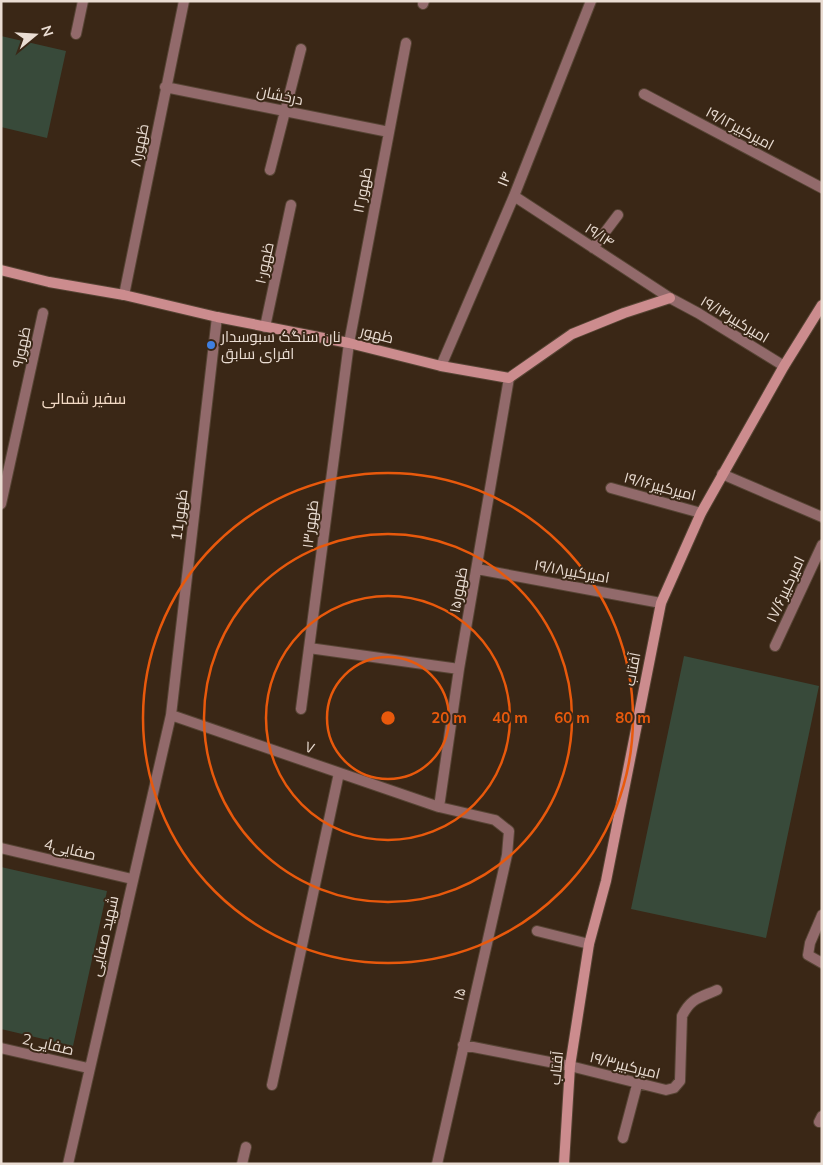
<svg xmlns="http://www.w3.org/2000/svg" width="823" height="1165" font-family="Mulish,Cairo,sans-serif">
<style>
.green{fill:#384a3a}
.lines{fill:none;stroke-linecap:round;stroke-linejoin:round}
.street-casing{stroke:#564434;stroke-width:12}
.secondary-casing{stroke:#564434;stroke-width:12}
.street{stroke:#926a6b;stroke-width:10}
.secondary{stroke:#cc8c8e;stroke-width:10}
.ring{fill:none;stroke:#e8590c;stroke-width:2.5}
.shop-dot{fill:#3f7fe0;stroke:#3a2716;stroke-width:2}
.labels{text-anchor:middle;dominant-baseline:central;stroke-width:4;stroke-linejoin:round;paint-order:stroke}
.street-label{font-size:15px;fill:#eaddd3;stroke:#3a2716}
.poi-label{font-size:15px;fill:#eaddd3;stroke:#3a2716;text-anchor:start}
.neighbourhood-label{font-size:16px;fill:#f2d9c4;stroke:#3a2716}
.centre{fill:#e8590c;stroke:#3a2716;stroke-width:2.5}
.ring-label{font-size:15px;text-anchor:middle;font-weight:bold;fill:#e8590c;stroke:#3a2716;stroke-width:4;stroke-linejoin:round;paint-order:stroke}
</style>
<rect width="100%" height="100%" fill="#3a2716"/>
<path class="green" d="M1,36L66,51L47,138L1,127Z
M684,656L819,686L766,938L631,909Z
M1,867L107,891L73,1046L1,1029Z"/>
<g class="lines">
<g class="street-casing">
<path id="street" d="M423,4L424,1
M76,34L83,1
M165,87L389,132
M644,94L822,188
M270,170L301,49
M514,196L670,298L698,313L784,366
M593,248L618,215
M124,295L184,1
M265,327L291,205
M441,366L514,196L591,1
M722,474L822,517
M611,488L701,513
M1,504L43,313
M477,569L661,603
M775,646L822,545
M309,648L459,669
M301,709L349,343L406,43
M171,715L439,807L495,820L509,831L507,855L437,1164
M439,807L459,669L509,378
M1,848L132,879
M822,915L810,943L808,955L822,963
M537,931L589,944
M463,1045L570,1066L666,1090L674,1088L680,1081L682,1016C691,998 699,998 717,990
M1,1048L88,1068
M272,1085L339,773
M819,1122L822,1116
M623,1138L637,1085
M68,1164L171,715L217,317
M242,1164L246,1147"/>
</g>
<g class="secondary-casing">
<path id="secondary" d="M1,270L49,282L124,295L217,317L349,343L441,366L509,378L572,334L624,313L670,298
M564,1164L570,1066L589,944L606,881L661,603L701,513L784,366L822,305"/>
</g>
<use href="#street" class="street"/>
<use href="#secondary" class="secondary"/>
</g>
<g class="ring">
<circle cx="388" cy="718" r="61"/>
<circle cx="388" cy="718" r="122"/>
<circle cx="388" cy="718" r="184"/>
<circle cx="388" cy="718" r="245"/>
</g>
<circle class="shop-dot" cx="211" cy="345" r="5"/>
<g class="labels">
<g class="street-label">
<text transform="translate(280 95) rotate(12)">درخشان</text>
<text transform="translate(740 128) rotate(28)">امیرکبیر۱۹/۱۲</text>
<text transform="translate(139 145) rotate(-79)">ظهور۸</text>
<text transform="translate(504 179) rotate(-68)">۱۴</text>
<text transform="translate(362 190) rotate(-79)">ظهور۱۲</text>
<text transform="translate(600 235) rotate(33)">۱۹/۱۴</text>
<text transform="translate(264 263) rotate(-78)">ظهور۱۰</text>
<text transform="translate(735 319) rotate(31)">امیرکبیر۱۹/۱۴</text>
<text transform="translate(377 334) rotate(14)">ظهور</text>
<text transform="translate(21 347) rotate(-78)">ظهور۹</text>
<text transform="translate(660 486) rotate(15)">امیرکبیر۱۹/۱۶</text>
<text transform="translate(179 515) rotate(-83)">11ظهور</text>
<text transform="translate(310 524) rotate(-83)">ظهور۱۳</text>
<text transform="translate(572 571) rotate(10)">امیرکبیر۱۹/۱۸</text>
<text transform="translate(785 589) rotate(-65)">امیرکبیر۱۷/۶</text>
<text transform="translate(458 590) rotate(-80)">ظهور۱۵</text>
<text transform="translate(632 669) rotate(-79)">آفتاب</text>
<text transform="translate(310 747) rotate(19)">۷</text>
<text transform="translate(70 849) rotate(13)">4صفایی</text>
<text transform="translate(104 936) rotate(-77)">شهید صفایی</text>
<text transform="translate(459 994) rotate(-77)">۱۵</text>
<text transform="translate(48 1044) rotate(13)">2صفایی</text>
<text transform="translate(625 1065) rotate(14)">امیرکبیر۱۹/۳</text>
<text transform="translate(556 1068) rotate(-84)">آفتاب</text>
</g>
<g class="poi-label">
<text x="221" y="336">نان سنگک سبوسدار<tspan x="221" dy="17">افرای سابق</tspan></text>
</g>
<g class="neighbourhood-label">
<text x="84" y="398">سفیر شمالی</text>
</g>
</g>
<circle cx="388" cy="718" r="8" class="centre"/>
<g class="ring-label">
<text x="449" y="723">20 m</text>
<text x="510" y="723">40 m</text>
<text x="572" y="723">60 m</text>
<text x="633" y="723">80 m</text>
</g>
<rect width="823" height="1165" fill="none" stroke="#eaddd3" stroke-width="5"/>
<g transform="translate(35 35) rotate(72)" stroke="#3a2716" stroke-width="4" paint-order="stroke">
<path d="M0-4L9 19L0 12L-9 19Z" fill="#eaddd3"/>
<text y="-8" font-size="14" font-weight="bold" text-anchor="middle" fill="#eaddd3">N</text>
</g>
</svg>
